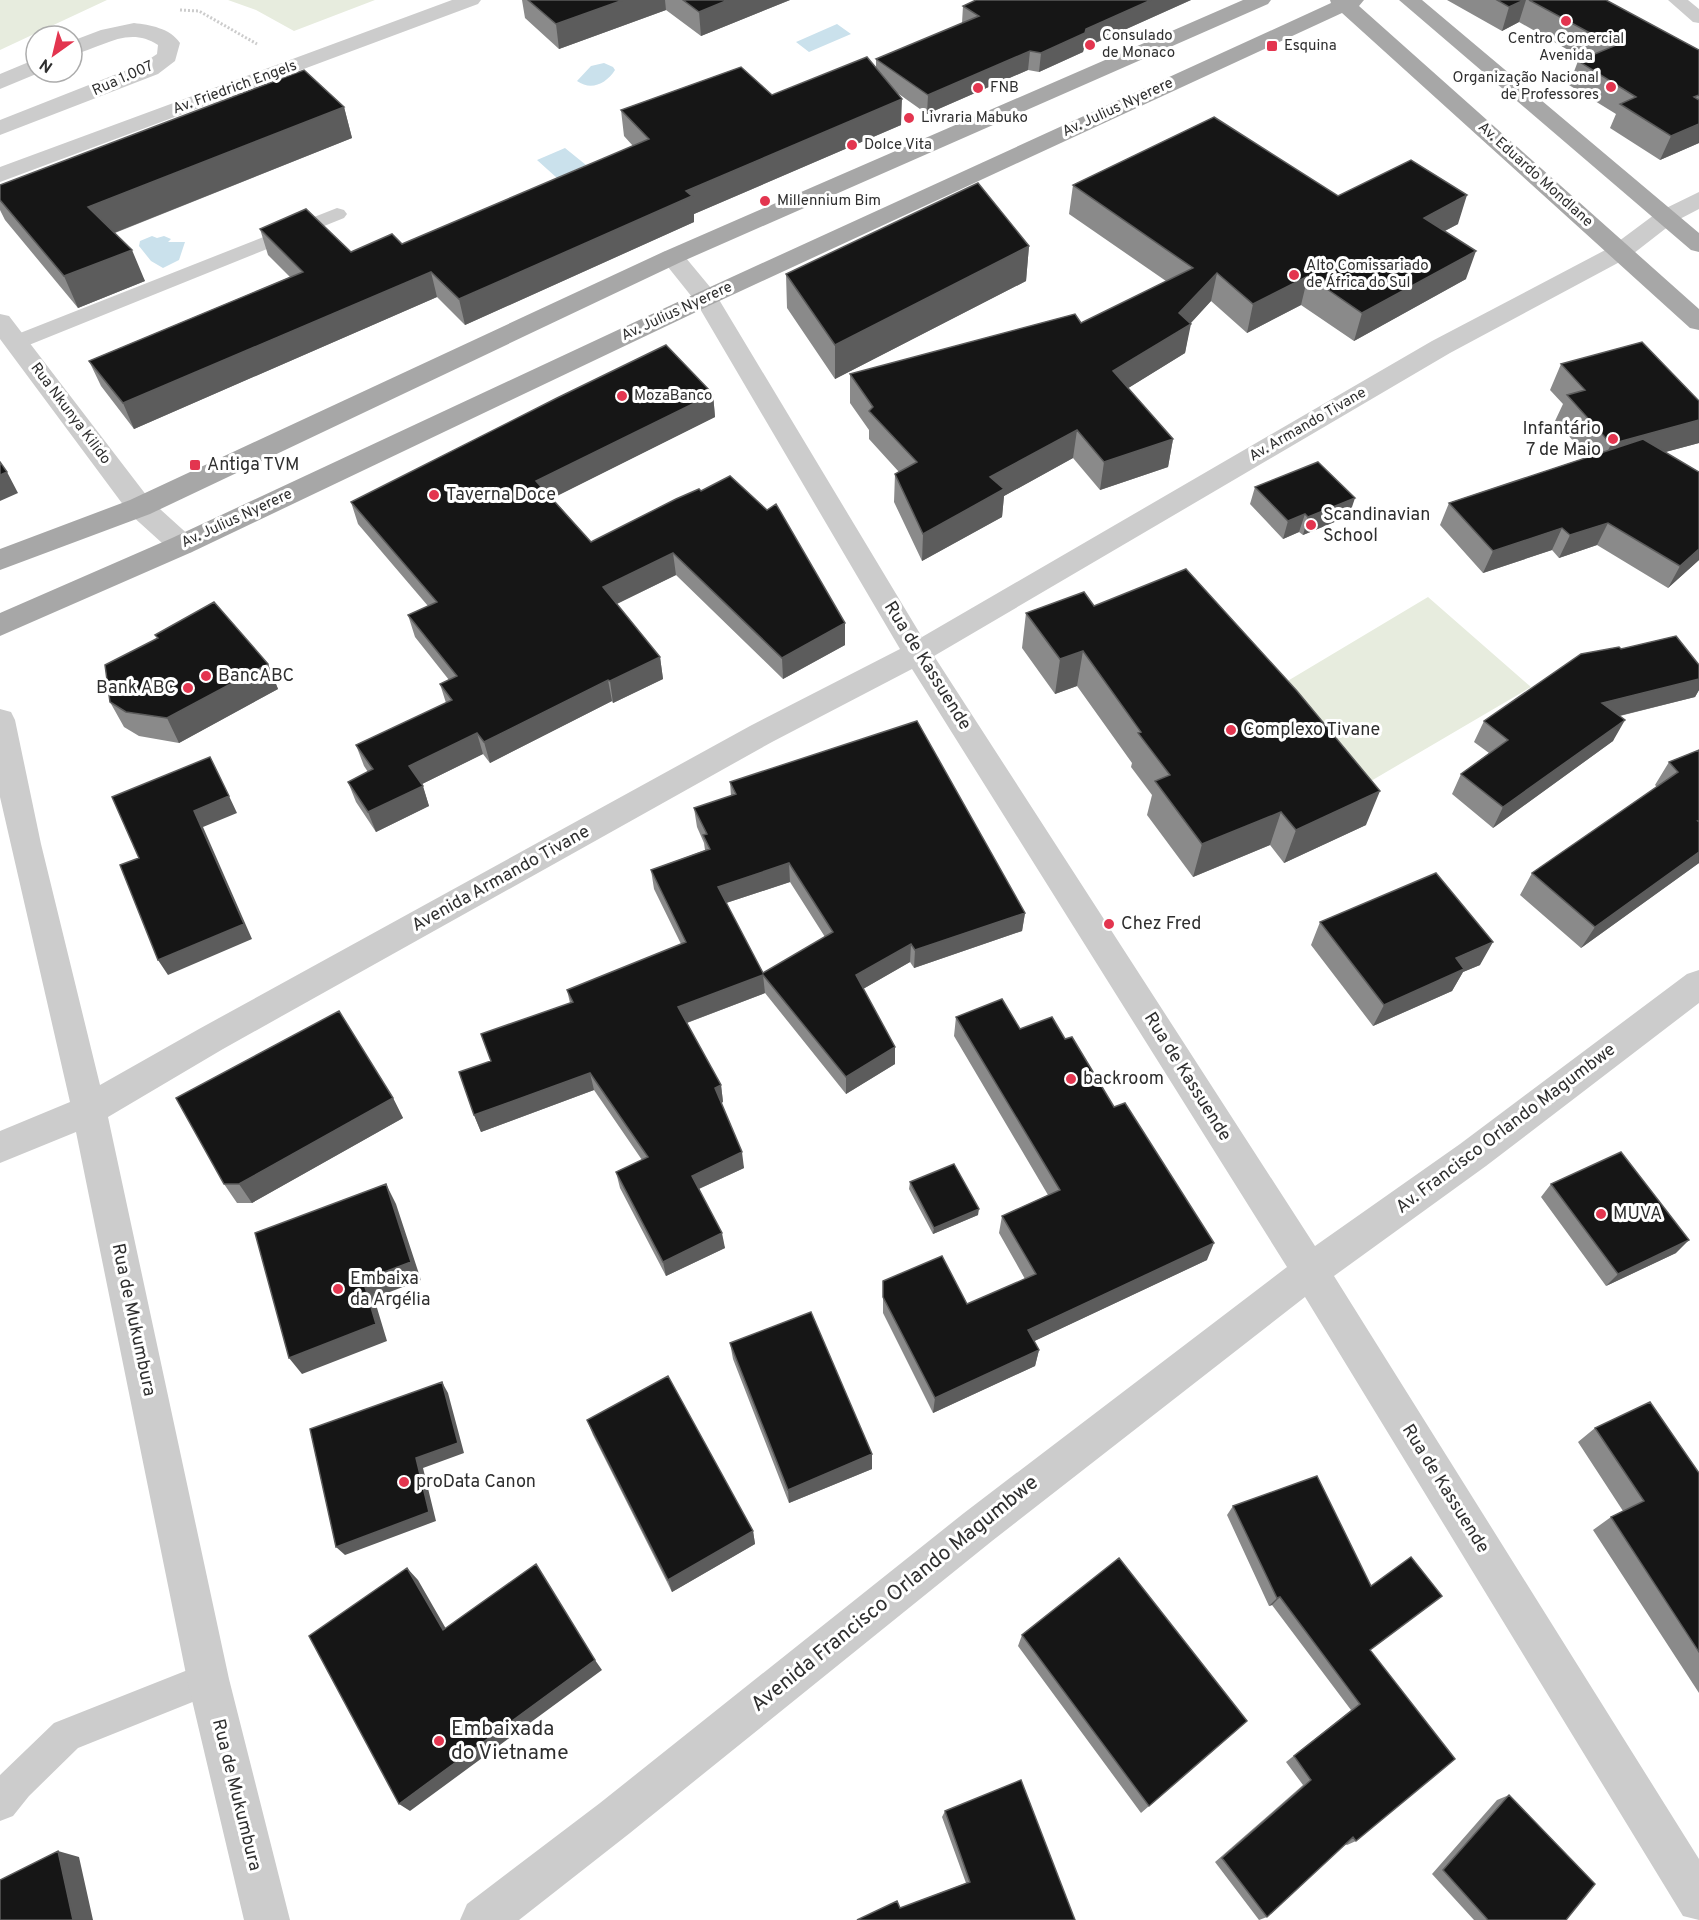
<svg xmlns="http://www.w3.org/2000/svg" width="1699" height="1920" font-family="Overpass,sans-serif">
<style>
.green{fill:#e7ecde}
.water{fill:#cae1ec}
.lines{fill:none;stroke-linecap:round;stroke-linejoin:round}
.path{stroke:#ccc;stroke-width:3;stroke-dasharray:2 2;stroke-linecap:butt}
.lane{fill:#ccc;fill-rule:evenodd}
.street{fill:#ccc;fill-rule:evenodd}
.primary{fill:#a7a7a7;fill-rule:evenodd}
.wall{fill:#8a8a8a;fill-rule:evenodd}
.shaded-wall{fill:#5c5c5c}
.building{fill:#161616;stroke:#5c5c5c;stroke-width:1.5;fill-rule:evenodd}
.poi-dot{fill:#e3354f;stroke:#fff;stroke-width:2}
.labels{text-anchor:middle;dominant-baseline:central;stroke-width:6;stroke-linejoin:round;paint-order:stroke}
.far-poi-label{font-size:15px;fill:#2f2f2f;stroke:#fff;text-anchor:start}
.far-street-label{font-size:15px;fill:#2f2f2f;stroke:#fff}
.poi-label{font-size:18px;fill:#2f2f2f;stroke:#fff;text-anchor:start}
.street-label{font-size:18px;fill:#2f2f2f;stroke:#fff}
.near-street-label{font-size:21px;fill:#2f2f2f;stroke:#fff}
.near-poi-label{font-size:21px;fill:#2f2f2f;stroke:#fff;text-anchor:start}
</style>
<rect width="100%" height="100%" fill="#fff"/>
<path class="green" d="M0,0H107L0,50Z
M228,0H375L294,31L256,10Z
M1428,597L1531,687L1359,788L1264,695Z"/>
<path class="water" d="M837,24L851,34L809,52L796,42Z
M604,63L613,67L615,70C606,84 591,91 577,81L591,66Z
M565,148L586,165L557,178L537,160Z
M152,236L157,238L164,236L171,239L168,242H185L179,260L163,268L151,261L139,246L140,241Z"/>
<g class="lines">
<path class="path" d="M180,10L199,11L257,44"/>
<path class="lane" d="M1668,0H1688L1699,9V23L1693,22Z
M337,208L344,210L347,214L344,218L24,347L17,349L10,347L7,342L10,337Z
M208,1662L220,1667L225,1679L220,1691L78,1748L29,1796L13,1816L0,1821V1775L54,1723Z"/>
<path class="street" d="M452,0H481L478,4L0,182V167Z
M134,23C150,25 170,28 180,43L175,61L158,74L0,135V120L142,64L157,54L158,45C128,25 102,48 72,55V41L101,30Z
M36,59V72H41L0,89V74Z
M1699,192V209L1674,222L1629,257L1450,353L934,656L1315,1246L1460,1144L1687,974L1699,970V1003L1486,1166L1334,1276L1699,1859V1920L1683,1916L1305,1297L992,1541L630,1833L519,1920H460L467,1904L600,1803L964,1513L1287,1267L912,669L772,742L223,1049L108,1117L229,1679L290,1920H244L187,1679L76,1132L0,1163V1131L70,1102L0,797V709L11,712L15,720L41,844L100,1085L199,1029L750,726L900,649L696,302L660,257L663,252L672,250L681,252L715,293L922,637L1432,341L1611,247L1658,212Z
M0,314L9,316L150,500L192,538L196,545L192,552L182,555L172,552L130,514L0,339Z"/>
<path class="primary" d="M1243,0H1271L1268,4L681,262L150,514L0,570V549L130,500L663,252Z
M1330,0H1364L1359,6L1699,309V330L1690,328L1342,13L715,303L192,552L0,636V613L172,538L697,293L1331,3Z
M1399,0H1422L1699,233V252L1691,250Z"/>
</g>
<path class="wall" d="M522,0H790L701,36L666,10L559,49L525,18Z
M976,0H1191L1084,48L1083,52L1039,72L1028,70L927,114L896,92L901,125L694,214V222L465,325L437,297L134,429L101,386L89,361L290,277L268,255L260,229L351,252L402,244L633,146L624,136L621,110L772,95L876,68V59L962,23L963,6Z
M1447,0H1606L1699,50V143L1660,160L1610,128L1616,114L1569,85L1578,61L1584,59L1519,22L1502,31Z
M344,107L352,138L115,233L145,281L78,308L5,220L0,210V185Z
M1073,185L1338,196L1458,224L1445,231L1466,279L1354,341L1301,305L1247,333L1211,301L1190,324L1185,353L1128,388L1173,439L1168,467L1100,490L1073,458L1004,496L1002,517L922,561L894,502L895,474L899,472L869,439V430L850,403V374L1081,323L1166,281L1069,214Z
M1029,246L1026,281L835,379L787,308L786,274Z
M1561,364L1699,401V443L1665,452L1699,560L1668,588L1597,545L1559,558L1552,550L1483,573L1440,525L1449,503L1588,457L1555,421L1563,404L1550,390Z
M713,394L715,417L552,498L591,542L676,499L845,623V645L783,679L676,575L617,604L660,657L663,679L613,703L612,701L490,763L483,754L422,784L429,806L376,832L356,802L348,782L368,772L364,766L356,745L446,703L440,684L449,680L415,637L408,615L428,606L358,524L351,502Z
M1255,487L1349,516L1303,535L1299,532L1283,539L1250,504Z
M1094,606L1366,825L1284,863L1270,845L1193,877L1147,815L1152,795L1131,767L1132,763L1077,686L1055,694L1022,648L1026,613Z
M155,635L268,664L278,689L179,743L139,736L124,727L110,702L157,638Z
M1621,649L1699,665V690L1695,697L1620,716L1613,741L1493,828L1452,794L1461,774L1489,753L1474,742L1484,721Z
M1699,750V863L1581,948L1520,895L1532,873L1657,787L1655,785L1669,762Z
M730,782L1025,913L1022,931L914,968L910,962L863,989L895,1064L846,1094L765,993L687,1023L721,1085L723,1102L721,1103L744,1168L699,1189L725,1248L666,1276L620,1188L616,1172L642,1160L594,1090L481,1132L474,1115L491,1061L570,1003L567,990L681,944L654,889L651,870L705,850L704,843L697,827L694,808L731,796ZM790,882L825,937L763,973L726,903Z
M1320,922L1480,965L1463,972L1452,991L1373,1026L1311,945Z
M956,1017L1020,1029L1065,1039L1207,1260L1034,1341L1039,1350L1035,1366L933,1413L883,1313V1281L967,1304L1025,1279L999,1233L1002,1216L1048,1195L954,1036Z
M393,1098L403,1118L252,1203H237L224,1184Z
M910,1182L978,1215L933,1234L909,1189Z
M1551,1184L1676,1253L1606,1286L1541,1197Z
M730,1343L872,1469L789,1503L733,1359Z
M587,1420L753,1531L755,1544L672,1592L593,1435Z
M1595,1428L1699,1473V1693L1593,1530L1611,1517L1623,1511L1578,1442Z
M1233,1506L1370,1650L1356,1841L1347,1845L1345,1844L1267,1917L1259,1920L1215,1862L1303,1785L1286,1762L1351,1710L1272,1605L1269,1606L1227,1515Z
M1022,1635L1247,1721L1141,1813L1018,1646Z
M1509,1795L1566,1920H1474L1432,1874L1497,1800Z
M945,1811L1075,1920L900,1908L966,1883L942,1817Z"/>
<path class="shaded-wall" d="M623,0H665L666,10L559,49L556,24Z
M728,0H790L701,36L699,12Z
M1151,0H1191L1084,48L1083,52L1039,72L1041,53L1086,29Z
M1524,0H1526L1519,22L1502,31L1509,7Z
M1030,51L1028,70L927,114L928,95Z
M902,99L901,125L694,214V222L465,325L459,299L686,191Z
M344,107L352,138L101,238L88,207Z
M1699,124V143L1660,160L1671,136Z
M1467,195L1458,224L1415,246L1424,218Z
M1029,246L1026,281L835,379V345Z
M132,250L145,281L78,308L64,276Z
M1476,251L1466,279L1354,341L1362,313Z
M431,272L437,297L134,429L123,403Z
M1217,273L1211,301L1188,326L1191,324L1185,353L1109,400L1113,371L1179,313Z
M1308,276L1301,305L1247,333L1253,304Z
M713,394L715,417L541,504L536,481Z
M1699,420V443L1599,470L1611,444Z
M1077,430L1073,458L1004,496L1002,517L922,561L923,534L990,477Z
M1173,439L1168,467L1100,490L1104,462Z
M7,472L18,493L0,501V475Z
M1355,498L1349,516L1303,535L1308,517Z
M1305,514L1299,532L1283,539L1288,521Z
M1608,523L1597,545L1559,558L1570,535Z
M1562,528L1552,550L1483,573L1493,551Z
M1699,549V560L1668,588L1680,566Z
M673,553L676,575L606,609L603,587Z
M845,623V645L783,679L782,658Z
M1083,651L1077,686L1055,694L1060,659Z
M660,657L663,679L613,703L610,681Z
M268,664L278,689L179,743L167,718Z
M1699,679V690L1695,697L1590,723L1602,703Z
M608,680L612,701L490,763L484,742Z
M1625,720L1613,741L1493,828L1503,807Z
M477,733L483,754L416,787L409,766Z
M423,786L429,806L376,832L368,812Z
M1380,791L1366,825L1284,863L1296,830Z
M229,796L237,813L203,827L252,939L168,975L158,960L194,811Z
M1281,812L1270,845L1193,877L1202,844Z
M1699,852V863L1581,948L1595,927Z
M789,863L790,882L720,905L718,887Z
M1025,913L1022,931L914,968L915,950Z
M1493,942L1480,965L1463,972L1452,991L1373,1026L1384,1005L1456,958Z
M911,944L910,962L856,993V975Z
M763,975L765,993L681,1025L678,1007Z
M895,1047V1064L846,1094V1077Z
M590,1073L594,1090L481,1132L474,1115Z
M721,1085L723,1102L717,1105L715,1088Z
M393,1098L403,1118L252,1203L239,1184Z
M742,1152L744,1168L694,1191L692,1176Z
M386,1184L396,1204L421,1280L374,1298L387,1341L302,1374L289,1358L363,1280Z
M979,1209L978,1215L933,1234L934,1228Z
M722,1233L725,1248L666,1276L663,1262Z
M1689,1240L1676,1253L1606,1286L1618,1274Z
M1214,1243L1207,1260L1024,1346L1028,1330Z
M1039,1350L1035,1366L933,1413L935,1398Z
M442,1382L448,1393L464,1453L423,1468L436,1521L345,1555L336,1547L416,1458Z
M872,1454V1469L789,1503L788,1490Z
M753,1531L755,1544L672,1592L668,1580Z
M407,1568L418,1580L453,1641L443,1630Z
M1280,1597L1272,1605L1269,1606L1277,1598Z
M595,1660L602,1670L410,1811L399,1804Z
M58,1851L79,1857L93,1920H73Z"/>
<path class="building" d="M528,0H623L556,24Z
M683,0H728L699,12Z
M976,0H1151L1086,29L1085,33L1041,53L1030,51L928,95L876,59L979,16L963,6Z
M1497,0H1524L1509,7Z
M1529,0H1606L1699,50V95L1694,97L1699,100V124L1671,136L1620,104L1636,97L1578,61L1614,46Z
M867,57L902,99L686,191L692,196L459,299L431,272L123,403L89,361L303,272L260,229L306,209L351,252L392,234L402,244L649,139L621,110L741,67L772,95Z
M304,70L344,107L88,207L132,250L64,276L0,200V185Z
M1214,117L1338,196L1411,160L1467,195L1424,218L1476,251L1362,313L1308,276L1253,304L1217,273L1179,313L1191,324L1113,371L1173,439L1104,462L1077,430L990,477L1004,489L923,534L895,474L917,462L869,411L873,407L850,374L1075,314L1081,323L1193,268L1073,185Z
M978,183L1029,246L835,345L786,274Z
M1642,342L1699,401V420L1611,444L1567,395L1585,390L1561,364Z
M666,345L713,394L536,481L591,542L676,499L699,489L701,491L730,476L767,510L776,504L845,623L782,658L673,553L603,587L660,657L610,681L608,680L484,742L477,733L409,766L423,786L368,812L348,782L373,769L356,745L452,700L440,684L457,676L408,615L437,602L351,502L557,398Z
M1643,439L1699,472V549L1680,566L1608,523L1570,535L1562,528L1493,551L1449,503Z
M0,462L7,472L0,475Z
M1318,462L1355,498L1308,517L1305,514L1288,521L1255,487Z
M1186,569L1297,691L1380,791L1296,830L1281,812L1202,844L1155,781L1170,775L1138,733L1141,732L1083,651L1060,659L1026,613L1084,592L1094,606Z
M214,602L268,664L167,718L126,712L110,702L105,665L158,638L155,635Z
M1676,636L1699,665V679L1602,703L1625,720L1503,807L1461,774L1508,740L1484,721L1581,654L1619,647L1621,649Z
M917,721L1025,913L915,950L911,944L856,975L895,1047L846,1077L763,975L678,1007L721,1085L715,1088L742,1152L692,1176L722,1233L663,1262L616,1172L648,1157L590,1073L474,1115L459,1072L491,1061L481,1034L573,1002L567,990L686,942L651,870L710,849L703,835L707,834L694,808L736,794L730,782ZM789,863L833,932L763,973L718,887Z
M1699,750V821H1698L1699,822V852L1595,927L1532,873L1678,772L1669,762Z
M210,757L229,796L194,811L244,924L158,960L120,865L139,858L112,797Z
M1436,873L1493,942L1456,958L1464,969L1384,1005L1320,922Z
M1002,999L1020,1029L1052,1017L1065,1039L1072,1037L1114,1107L1125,1103L1214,1243L1028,1330L1039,1350L935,1398L883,1297V1281L942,1256L967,1304L1036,1274L1002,1216L1060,1190L956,1017Z
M339,1011L393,1098L239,1184H224L176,1098Z
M1621,1152L1689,1240L1618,1274L1551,1184Z
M954,1164L979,1209L934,1228L910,1182Z
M386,1184L411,1262L363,1280L376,1324L289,1358L255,1233Z
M811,1312L872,1454L788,1490L730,1343Z
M668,1376L753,1531L668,1580L587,1420Z
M442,1382L458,1443L416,1458L429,1512L336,1547L310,1429Z
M1650,1402L1699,1473V1652L1611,1517L1644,1501L1595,1428Z
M1317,1476L1371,1586L1411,1557L1442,1596L1370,1650L1455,1759L1356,1841L1353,1837L1267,1917L1222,1858L1311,1780L1294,1756L1360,1704L1280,1597L1277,1598L1233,1506Z
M1119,1558L1247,1721L1149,1806L1022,1635Z
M536,1564L595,1660L399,1804L309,1636L407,1568L443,1630Z
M1021,1780L1075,1920H857L897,1901L900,1908L970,1882L945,1811Z
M1509,1795L1595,1884L1566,1920H1488L1443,1870Z
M58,1851L73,1920H0V1880Z"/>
<g class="poi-dot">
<circle cx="1566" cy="21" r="6"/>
<circle cx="1090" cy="45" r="6"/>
<rect x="1266" y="40" width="12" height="12" rx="3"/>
<circle cx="1611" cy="87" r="6"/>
<circle cx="978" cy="88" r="6"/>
<circle cx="909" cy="118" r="6"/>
<circle cx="852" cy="145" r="6"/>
<circle cx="765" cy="201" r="6"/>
<circle cx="1294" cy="275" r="6"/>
<circle cx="622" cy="396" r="6"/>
<circle cx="1613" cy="439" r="6"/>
<rect x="189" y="459" width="12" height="12" rx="3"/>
<circle cx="434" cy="495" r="6"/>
<circle cx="1311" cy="525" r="6"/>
<circle cx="206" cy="676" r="6"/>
<circle cx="188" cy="688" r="6"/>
<circle cx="1231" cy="730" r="6"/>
<circle cx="1109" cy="924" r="6"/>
<circle cx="1071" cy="1079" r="6"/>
<circle cx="1601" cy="1214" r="6"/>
<circle cx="338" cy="1289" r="6"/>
<circle cx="404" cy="1482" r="6"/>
<circle cx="439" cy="1741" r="6"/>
</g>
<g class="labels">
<g class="far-poi-label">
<text x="1102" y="36">Consulado<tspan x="1102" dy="17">de Monaco</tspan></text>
<text x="1566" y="39" text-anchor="middle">Centro Comercial<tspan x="1566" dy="17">Avenida</tspan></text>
<text x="1284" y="46">Esquina</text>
<text x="1599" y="78" text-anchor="end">Organização Nacional<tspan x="1599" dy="17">de Professores</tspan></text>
<text x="990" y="88">FNB</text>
<text x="921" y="118">Livraria Mabuko</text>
<text x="864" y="145">Dolce Vita</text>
<text x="777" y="201">Millennium Bim</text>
<text x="1306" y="266">Alto Comissariado<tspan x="1306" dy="17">de África do Sul</tspan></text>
<text x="634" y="396">MozaBanco</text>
</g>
<g class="far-street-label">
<text transform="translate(123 79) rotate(-24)">Rua 1.007</text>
<text transform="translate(235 88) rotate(-20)">Av. Friedrich Engels</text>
<text transform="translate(1118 108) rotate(-25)">Av. Julius Nyerere</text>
<text transform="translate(1535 175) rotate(42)">Av. Eduardo Mondlane</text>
<text transform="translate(677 312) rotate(-25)">Av. Julius Nyerere</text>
<text transform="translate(70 414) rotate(53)">Rua Nkunya Kilido</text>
<text transform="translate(1308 425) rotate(-30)">Av. Armando Tivane</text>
<text transform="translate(237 519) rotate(-25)">Av. Julius Nyerere</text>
</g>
<g class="poi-label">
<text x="1601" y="429" text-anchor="end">Infantário<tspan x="1601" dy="21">7 de Maio</tspan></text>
<text x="207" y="465">Antiga TVM</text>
<text x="446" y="495">Taverna Doce</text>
<text x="1323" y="515">Scandinavian<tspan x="1323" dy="21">School</tspan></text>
<text x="218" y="676">BancABC</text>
<text x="176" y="688" text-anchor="end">Bank ABC</text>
<text x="1243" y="730">Complexo Tivane</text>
<text x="1121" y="924">Chez Fred</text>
<text x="1083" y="1079">backroom</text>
<text x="1613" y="1214">MUVA</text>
<text x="350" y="1279">Embaixa<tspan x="350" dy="21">da Argélia</tspan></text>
<text x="416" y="1482">proData Canon</text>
</g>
<g class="street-label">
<text transform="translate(927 666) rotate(58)">Rua de Kassuende</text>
<text transform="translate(501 879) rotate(-29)">Avenida Armando Tivane</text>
<text transform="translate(1187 1077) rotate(58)">Rua de Kassuende</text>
<text transform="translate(1506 1129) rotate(-37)">Av. Francisco Orlando Magumbwe</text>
<text transform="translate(133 1320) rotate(78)">Rua de Mukumbura</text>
<text transform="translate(1445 1489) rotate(58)">Rua de Kassuende</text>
<text transform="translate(236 1795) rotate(76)">Rua de Mukumbura</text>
</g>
<g class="near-street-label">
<text transform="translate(895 1594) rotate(-39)">Avenida Francisco Orlando Magumbwe</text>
</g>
<g class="near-poi-label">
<text x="451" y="1729">Embaixada<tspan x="451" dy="24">do Vietname</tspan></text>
</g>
</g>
<g transform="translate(54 54) rotate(214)"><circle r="28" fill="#ffffff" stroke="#acacac" stroke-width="1.5"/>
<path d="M0-4.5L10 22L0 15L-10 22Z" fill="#e3354f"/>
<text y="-9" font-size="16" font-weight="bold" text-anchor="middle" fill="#2f2f2f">N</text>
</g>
</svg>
